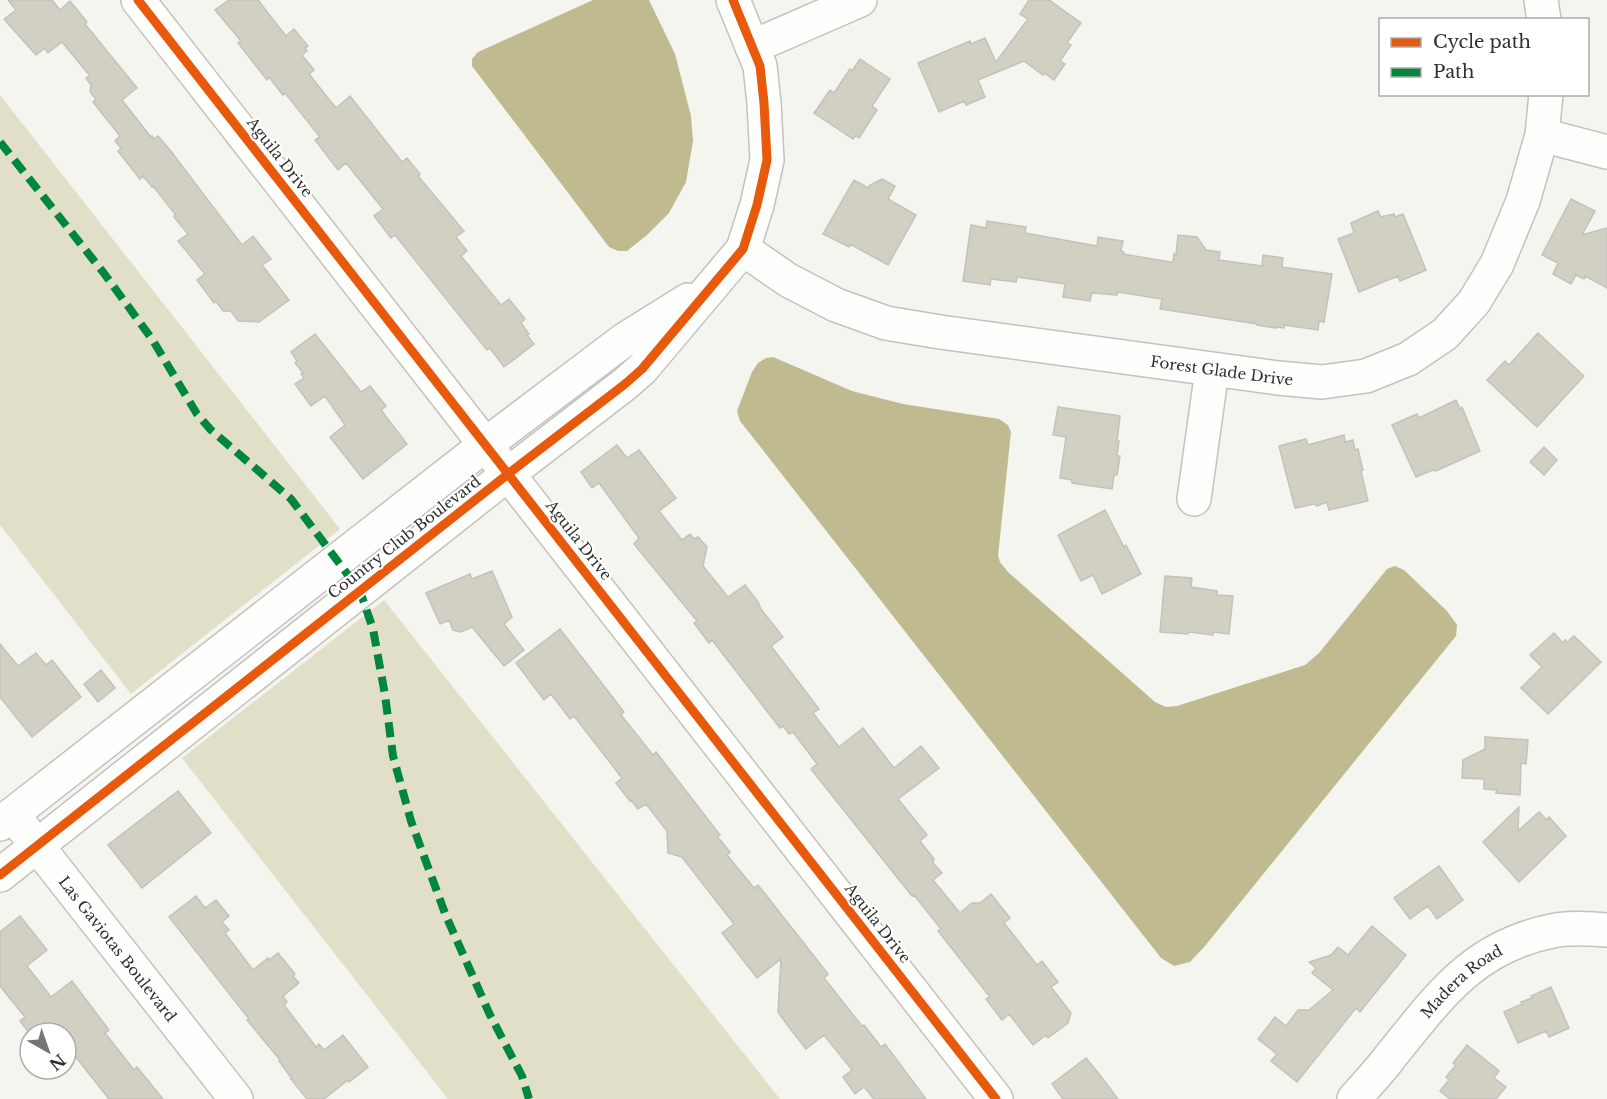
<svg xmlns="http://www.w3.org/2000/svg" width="1607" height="1099" font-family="'Libre Baskerville',serif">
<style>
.green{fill:#e2dfc8}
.water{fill:#c0ba91}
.building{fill:#d1d0c2;stroke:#c2c2be;stroke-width:1.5}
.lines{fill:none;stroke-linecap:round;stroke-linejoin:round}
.minor-casing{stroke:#c2c2be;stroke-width:36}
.minor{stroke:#fefefd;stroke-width:33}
.quiet{stroke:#00873e;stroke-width:8;stroke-dasharray:15 8;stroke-linecap:butt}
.cycleway-casing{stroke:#fff;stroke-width:13}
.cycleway{stroke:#e8590c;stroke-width:9}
.labels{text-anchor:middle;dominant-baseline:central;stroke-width:4.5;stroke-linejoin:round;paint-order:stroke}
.street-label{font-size:15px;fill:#30302d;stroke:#fff}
</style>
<rect width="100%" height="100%" fill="#f5f5f0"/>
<path class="green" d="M0,95L340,529L131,694L0,525Z
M384,600L780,1099H448L182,758Z"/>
<path class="water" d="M593,0H649L675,54L691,116L693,141L686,182L669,213L647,235L627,251H618L609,247L472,66V59L478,52Z
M773,357L852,391L903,404L999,419L1008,425L1011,432L998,556L1000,562L1008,572L1155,702L1166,707L1177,706L1305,665L1319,653L1387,569L1395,566L1404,570L1447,611L1457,625L1456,636L1205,946L1190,962L1174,966L1161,958L740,421L737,411L752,372L758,363L766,358Z"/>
<path class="building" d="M8,0H52L60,10L70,1L87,22L85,24L137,88L122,100L151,137L152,136L154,139L158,136L170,150L242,245L253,236L271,259L262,265L289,300L259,322L238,321L231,311H223L216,301L214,303L197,280L205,274L178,241L188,234L174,217L175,214L153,186L152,187L143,176L140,179L118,151L121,148L115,141L120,136L93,102L96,99L90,92L91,85L86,78L90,76L62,42L48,53L45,48L36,55L4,19L16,10Z
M229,0H258L286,36L294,29L308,46L305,48L307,51L302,55L314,70L309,74L336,108L350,96L402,162L407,158L420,174L418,176L464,231L456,237L467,251L461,256L501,305L509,299L525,319L521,323L529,334L527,335L534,344L504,367L490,348L487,350L395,235L391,238L374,216L383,209L346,163L338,170L315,140L320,137L285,93L283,95L269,77L267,80L238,43L241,41L215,10Z
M1029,0H1049L1081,23L1067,43L1071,45L1060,61L1065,64L1054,80L1044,73L1043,75L1024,61L978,80L985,97L966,105L964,101L939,112L918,63L970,41L971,44L985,38L996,62L1028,19L1020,14Z
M860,59L890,79L872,106L877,110L859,138L856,135L853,139L814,113L830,90L834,93L850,69L852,71Z
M882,179L895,186L888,199L916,215L888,265L850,244L849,247L823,234L854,180L868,188L870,185Z
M1571,199L1595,211L1582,235L1607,228V288L1585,276L1584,279L1576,275L1571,284L1553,274L1558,263L1542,255Z
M1378,211L1381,217L1394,214L1395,217L1403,214L1426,270L1400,281L1398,276L1359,292L1338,239L1354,233L1351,223Z
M987,221L1026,227L1025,233L1097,246L1098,237L1123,241L1121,251L1124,252L1123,254L1170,262H1173L1174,254L1176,255L1178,235L1197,237L1206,250L1220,252L1219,260L1262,266L1263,255L1283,258L1282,267L1332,274L1324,322L1319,321L1318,330L1284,325V328L1276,327V328L1257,325V324L1160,309L1162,299L1118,292L1117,295L1092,293L1090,301L1063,297L1065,284L1017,277L1016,282L991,279L990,285L963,281L971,225L986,228Z
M1538,333L1584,376L1537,427L1487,380L1505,361L1509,365Z
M315,334L361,392L370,386L386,406L381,410L407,444L363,479L330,437L345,425L325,396L311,406L295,384L304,378L301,374L303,373L295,363L297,361L291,352Z
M1456,400L1460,409L1462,407L1480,451L1436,471L1433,470L1416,477L1392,425L1417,414L1419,418Z
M1058,407L1120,416L1117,441H1119L1117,456H1120L1117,475H1114L1112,489L1072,483V480L1060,478L1066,437L1053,435Z
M1344,435L1345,442L1353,440L1355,450L1358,449L1363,470L1361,471L1368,501L1329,510L1327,502L1317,506L1314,504L1295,508L1279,446L1306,439L1308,445Z
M617,445L627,458L639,450L676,498L659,511L682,540L690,534L694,539L698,537L707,547L703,566L728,597L745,585L758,602L761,609L783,637L771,646L819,709L813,713L839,747L863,728L894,768L921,746L939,768L898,799L927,835L920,841L934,859L933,863L942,873L933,880L960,913L972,903H980L991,894L1010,918L1004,923L1037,965L1042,961L1058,982L1051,987L1071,1013L1068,1023L1048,1038L1046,1035L1033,1045L1009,1014L1002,1020L986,999L990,997L938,931L941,929L914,895L912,896L811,769L817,764L793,732L789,734L783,726L780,728L712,640L709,643L694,623L697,621L634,544L639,538L599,483L592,488L581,472Z
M1544,447L1557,460L1544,475L1530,462Z
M1105,510L1124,547L1126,545L1141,574L1102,594L1093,575L1081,581L1058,535Z
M492,571L512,617L504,624L524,650L504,666L472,627L461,632L453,630L449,620L440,624L426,593L470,574L472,579Z
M1165,576L1192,578L1191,587L1217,591V595L1233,596L1229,634L1213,632V635L1188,632V634L1160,632Z
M560,629L624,712L621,715L653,755L656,752L720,835L717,836L730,852L727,855L754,888L758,885L828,974L824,978L862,1026L864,1025L881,1047L885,1044L926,1099H874L864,1087L855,1094L843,1077L852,1070L824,1035L806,1049L788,1026L778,1012L781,959L757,978L722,933L734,924L682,857L668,853L667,831L646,804L638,809L631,800L630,801L616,783L622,778L574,716L570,719L551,694L544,700L516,663Z
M1554,633L1563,643L1565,640L1567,642L1574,636L1601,662L1548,714L1521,688L1542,667L1530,655Z
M0,644L18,666L36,653L46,665L52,660L81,697L32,737L0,697Z
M101,670L115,688L98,702L84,684Z
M1485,737L1528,740L1526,764L1521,763L1520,795L1496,793L1497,790L1484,789V779L1462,778L1463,760L1485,749Z
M178,791L211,833L142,888L108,845Z
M1519,807L1518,831L1539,812L1547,820L1549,817L1566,836L1519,882L1483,842Z
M1439,866L1463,900L1437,919L1428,906L1410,919L1394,898Z
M196,896L205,908L216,900L229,916L222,922L229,930L225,933L253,970L268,958L269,960L278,953L295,974L293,976L299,983L283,996L287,1002L284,1005L316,1047L319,1044L324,1050L343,1035L368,1067L349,1082L348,1080L324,1099H307L291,1079H292L279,1061L280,1060L247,1020L249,1019L169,917Z
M20,916L47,950L27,966L51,997L72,981L109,1030L105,1033L134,1070L137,1067L163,1099H109L75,1056L66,1063V1033H29L20,1021L25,1017L0,986V932Z
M1372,926L1406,955L1360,1012L1356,1008L1297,1082L1271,1061L1277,1054L1258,1039L1275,1017L1286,1026L1298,1010H1309L1333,990L1312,973L1316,968L1309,962L1331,955L1338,947L1348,955Z
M1551,987L1569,1028L1549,1037L1546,1031L1518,1043L1504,1012L1522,1004L1521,1002L1532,998L1531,996Z
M1467,1045L1499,1071L1494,1078L1506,1087L1496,1099H1450L1440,1091L1449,1080L1446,1077L1456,1065L1453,1063Z
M1086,1058L1099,1074L1118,1099H1063L1052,1084Z"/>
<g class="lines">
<g class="minor-casing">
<g id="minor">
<path d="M138,0L996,1099"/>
<path d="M1541,0L1544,20"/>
<path d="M752,47L860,0"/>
<path d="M1542,135L1607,152"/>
<path id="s1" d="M743,249L788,280L836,305L886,323L940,332L1278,378L1322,382L1366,376L1408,359L1445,334L1474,302L1497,264L1523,201L1542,135L1546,94"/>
<path d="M1194,499L1212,370"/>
<path d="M0,824L485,445L624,340L688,300"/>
<path id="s2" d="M24,829L236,1099"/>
<path d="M0,875L508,474L625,384L642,369L743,249L757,205L767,160L764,103L760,66L733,0"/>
<path id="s3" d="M1354,1099C1366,1085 1379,1072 1390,1057C1438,998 1472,947 1552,931C1570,927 1589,929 1607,930"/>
</g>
</g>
<use href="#minor" class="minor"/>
<path class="quiet" d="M0,142L103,272L152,339L197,414L211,430L291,499L360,591L373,629L385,695L393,756L411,821L446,916L490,1015L522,1076L529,1099"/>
<g class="cycleway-casing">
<path id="cycleway" d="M138,0L996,1099
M0,875L508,474L625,384L642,369L743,249L757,205L767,160L764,103L760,66L733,0"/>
</g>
<use href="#cycleway" class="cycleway"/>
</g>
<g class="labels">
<g class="street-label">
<text transform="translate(280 157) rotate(52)">Aguila Drive</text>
<text stroke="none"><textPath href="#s1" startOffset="501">Forest Glade Drive</textPath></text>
<text transform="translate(404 537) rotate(-38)">Country Club Boulevard</text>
<text transform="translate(579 540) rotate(52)">Aguila Drive</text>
<text transform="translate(878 923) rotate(52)">Aguila Drive</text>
<text stroke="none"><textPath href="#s2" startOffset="152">Las Gaviotas Boulevard</textPath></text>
<text stroke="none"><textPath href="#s3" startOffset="160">Madera Road</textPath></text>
</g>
</g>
<rect x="1379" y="18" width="210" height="78" fill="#ffffff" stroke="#acacab" stroke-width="1.5"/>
<rect x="1391" y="38" width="30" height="9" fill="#e8590c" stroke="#acacab" stroke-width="1.5"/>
<text x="1433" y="48" font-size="18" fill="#30302d">Cycle path</text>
<rect x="1391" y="68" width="30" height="9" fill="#00873e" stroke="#acacab" stroke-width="1.5"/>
<text x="1433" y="78" font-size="18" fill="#30302d">Path</text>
<g transform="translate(48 1051) rotate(140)"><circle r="28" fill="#ffffff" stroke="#acacab" stroke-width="1.5"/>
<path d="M0-4.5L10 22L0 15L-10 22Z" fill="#757571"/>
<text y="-9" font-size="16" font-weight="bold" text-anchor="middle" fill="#30302d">N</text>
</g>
</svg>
